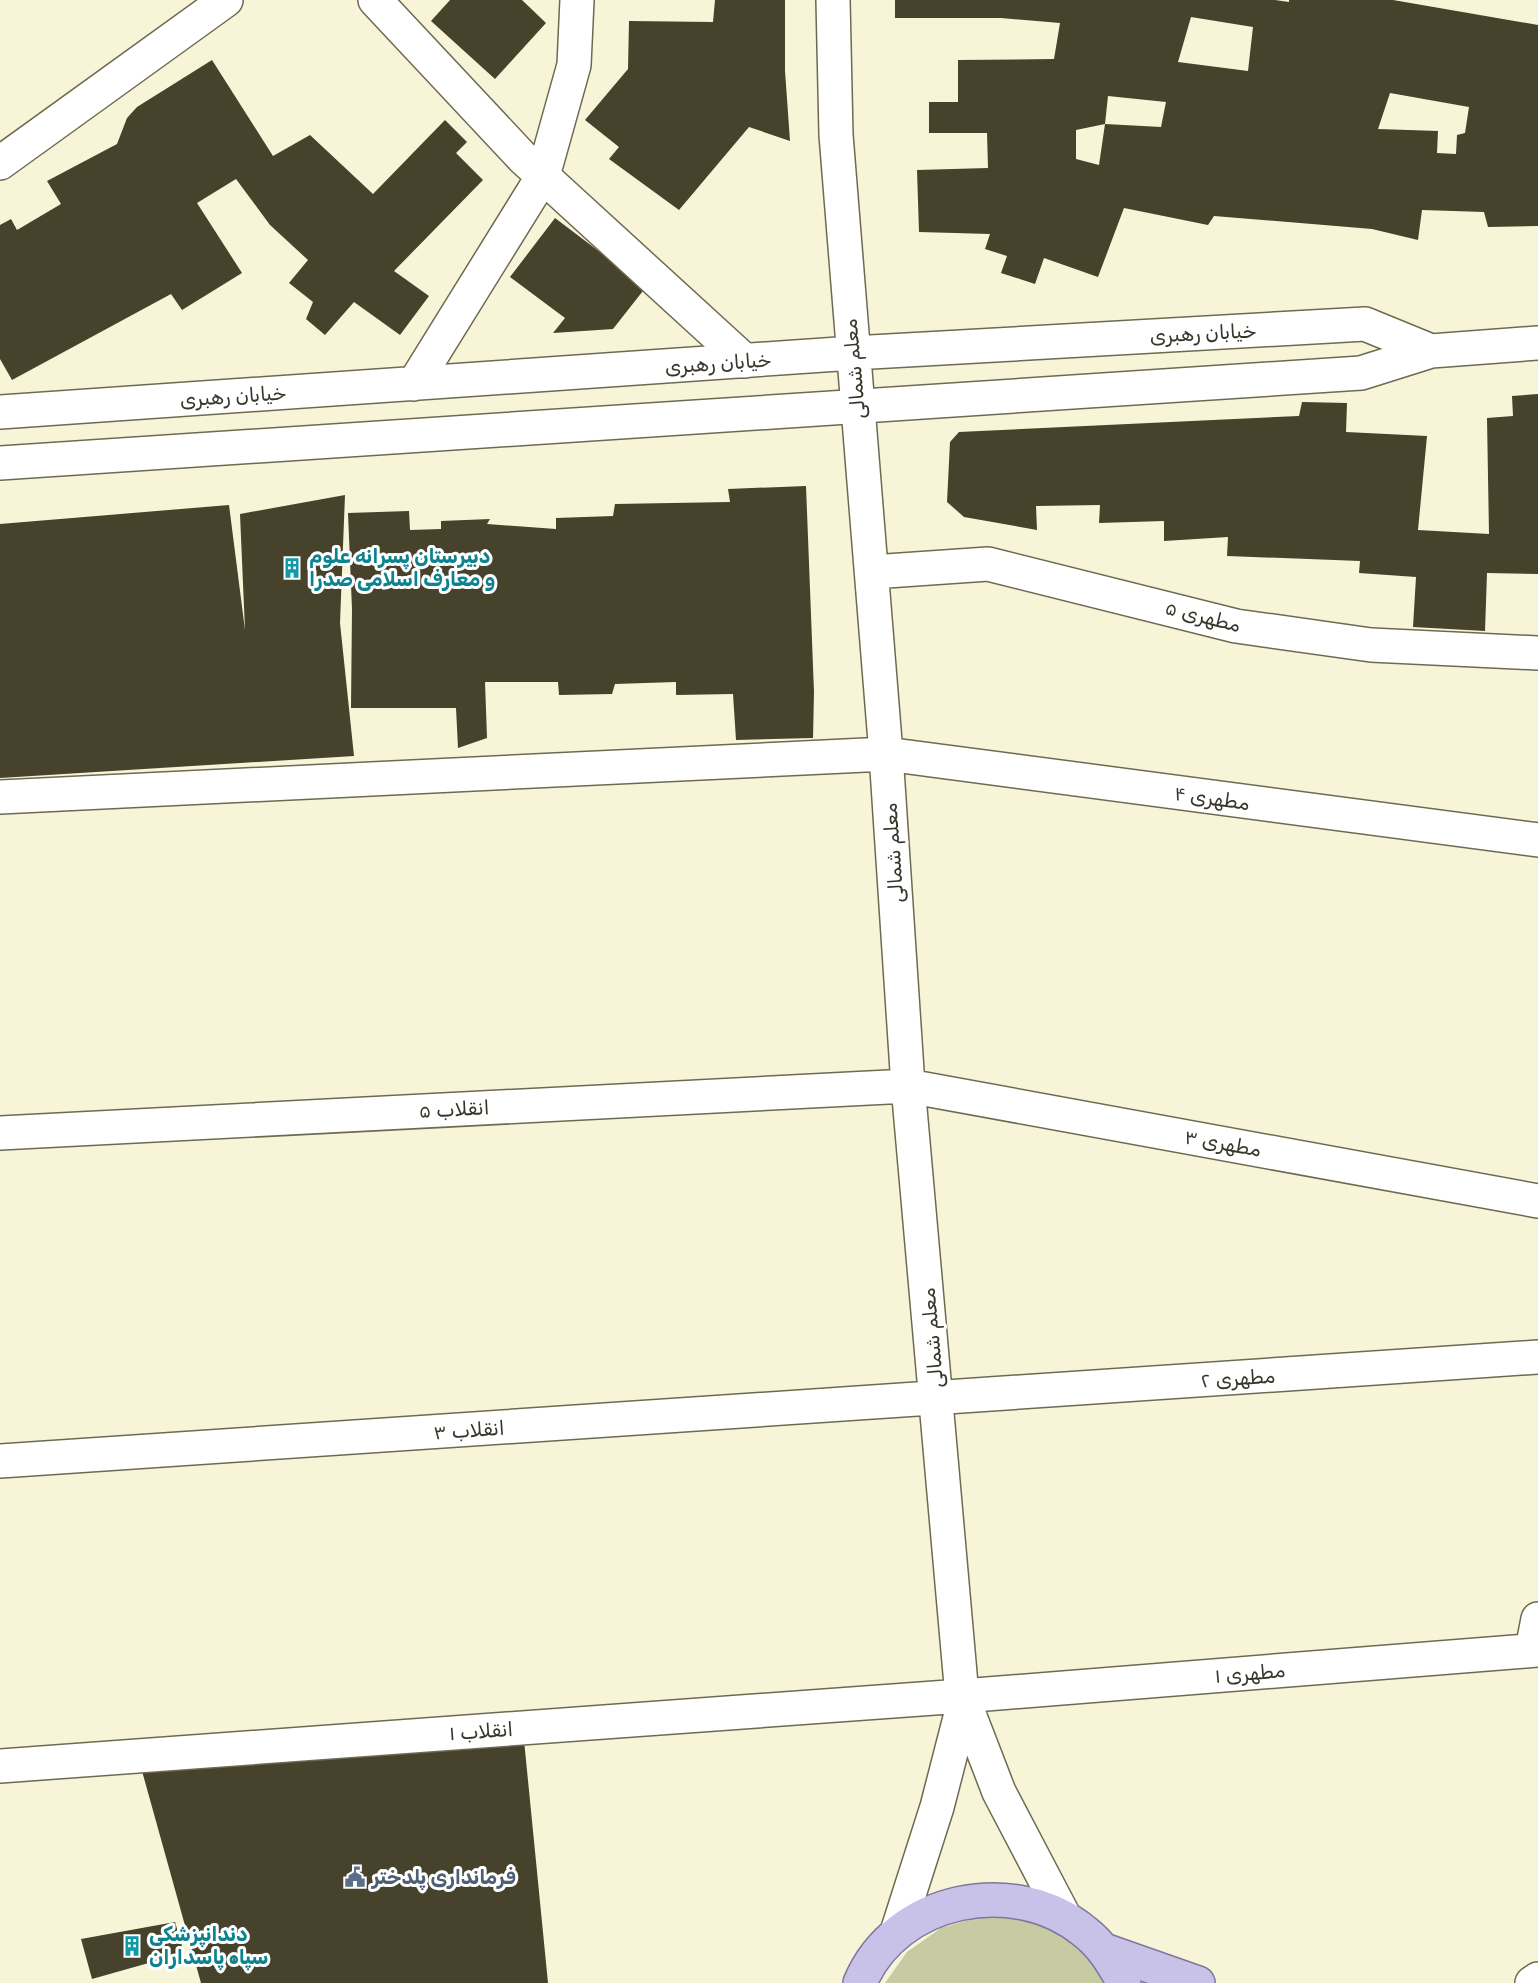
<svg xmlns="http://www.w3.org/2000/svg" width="1538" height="1983" font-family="Rubik,Cairo,sans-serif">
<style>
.green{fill:#c6cba3}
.building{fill:#46422b;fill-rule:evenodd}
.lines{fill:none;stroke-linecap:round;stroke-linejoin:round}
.minor-casing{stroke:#6e6a52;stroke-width:36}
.major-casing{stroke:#7e769d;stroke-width:36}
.minor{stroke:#fff;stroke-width:33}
.major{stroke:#c8c2e9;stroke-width:33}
.labels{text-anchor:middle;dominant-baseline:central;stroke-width:6;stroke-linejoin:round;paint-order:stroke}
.street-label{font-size:20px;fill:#37362b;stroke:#fff}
.culture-label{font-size:20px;font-weight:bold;fill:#0d838f;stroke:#fff;text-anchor:start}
.service-label{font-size:20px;font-weight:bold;fill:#4e5e75;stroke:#fff;text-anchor:start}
</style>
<rect width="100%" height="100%" fill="#f8f4d8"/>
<path class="green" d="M981,1916C1043,1919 1075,1928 1109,1983H885L907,1952L941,1928Z"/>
<path class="building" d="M450,0H522L546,23L495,79L431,21Z
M715,0H785V71L790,141L749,127L679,210L609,159L619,147L585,120L628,69L629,21L713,22Z
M895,0H1275L1289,2V0H1393L1538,25V226L1488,227L1484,212L1422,210L1418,240L1372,229L1214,216L1208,225L1124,208L1098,277L1044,258L1035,284L1001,273L1007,256L985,249L990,234L919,232L917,170L988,168L987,133H929V102H958V60L1054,59L1060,23L1001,18H895ZM1191,17L1253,27L1248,71L1178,62ZM1390,93L1469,107L1465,133L1457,135L1456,154L1437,153L1438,131L1378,129ZM1108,96L1166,102L1161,127L1105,124L1099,165L1076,159V130L1105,124Z
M212,60L273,156L310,135L373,194L445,120L467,142L456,153L483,180L394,271L429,296L400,335L354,302L325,335L306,319L313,302L289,283L308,260L270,225L236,179L197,203L242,273L182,310L171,294L12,380L0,359V225L11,219L17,230L61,204L47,181L117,144L127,118L137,107Z
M555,218L646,287L613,329L553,333L565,318L510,277Z
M1538,394V574L1487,573L1485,631L1413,627L1416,577L1359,573L1360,561L1227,556L1228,537L1164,541V521L1099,523L1100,505L1036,506L1037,530L964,517L947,502L950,442L959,432L1299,416L1302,402L1347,403L1346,432L1427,436L1418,530L1489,534L1487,418L1513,416L1512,396Z
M806,486L814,692L813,738L736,740L733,694L676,695V682L615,684L612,694L559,695L558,682H485L487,738L458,748L456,708H351L352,609L348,513L409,511L410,530L441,529V521L490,519L487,524L556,529V518L613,516L615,504L730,502L728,489Z
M345,495L340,623L354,756L0,778V524L229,505L245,630L240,514Z
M524,1740L548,1983H201L142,1771Z
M175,1922L184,1953L92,1979L81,1939Z"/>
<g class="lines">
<g class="minor-casing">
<path id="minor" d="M375,0L523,158L745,361
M833,0L836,135L886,754L908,1086L962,1696L999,1792L1065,1918
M0,163L226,0
M414,384L543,176L574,65L577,0
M0,412L853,353L1365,324L1431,351
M0,463L1361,373L1431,351L1538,343
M872,572L988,564L1236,626L1371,645L1538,653
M0,797L886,754L1538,840
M0,1133L908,1086L1538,1201
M0,1461L1538,1357
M1532,1650L1538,1619
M0,1766L962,1696L1538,1650
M897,1932L937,1807L963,1706
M1532,1983L1538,1979"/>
</g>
<g class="major-casing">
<path id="major" d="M1104,1950L1198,1983
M860,1983C896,1897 1015,1874 1085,1932C1103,1946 1113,1964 1124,1983"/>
</g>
<use href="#minor" class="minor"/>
<use href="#major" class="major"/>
</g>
<defs>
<g id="building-bare" transform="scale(1.62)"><path d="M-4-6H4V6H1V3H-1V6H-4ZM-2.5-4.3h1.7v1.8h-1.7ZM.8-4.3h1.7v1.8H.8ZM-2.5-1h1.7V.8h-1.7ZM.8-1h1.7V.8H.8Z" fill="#0f9aa8" stroke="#fff" stroke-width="2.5" paint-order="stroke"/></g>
<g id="civic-bare" transform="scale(1.62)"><path d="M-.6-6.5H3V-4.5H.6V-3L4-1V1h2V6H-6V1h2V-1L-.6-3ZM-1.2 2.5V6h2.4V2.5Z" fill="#5c6f8a" stroke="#fff" stroke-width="2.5" paint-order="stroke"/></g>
</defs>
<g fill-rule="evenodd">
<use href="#building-bare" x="292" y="568"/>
<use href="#civic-bare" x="355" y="1877"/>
<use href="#building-bare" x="132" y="1946"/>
</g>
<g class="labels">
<g class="street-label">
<text transform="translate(1203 333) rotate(-3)">خیابان رهبری</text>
<text transform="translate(718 363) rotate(-4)">خیابان رهبری</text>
<text transform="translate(854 369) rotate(-95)">معلم شمالی</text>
<text transform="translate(233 396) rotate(-4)">خیابان رهبری</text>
<text transform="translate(1203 616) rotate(14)">مطهری ۵</text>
<text transform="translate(1212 798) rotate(8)">مطهری ۴</text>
<text transform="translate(893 853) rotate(-94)">معلم شمالی</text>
<text transform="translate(454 1109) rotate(-3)">انقلاب ۵</text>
<text transform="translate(1223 1143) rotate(10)">مطهری ۳</text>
<text transform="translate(932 1338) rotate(-95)">معلم شمالی</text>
<text transform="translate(1238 1378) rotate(-4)">مطهری ۲</text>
<text transform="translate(469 1430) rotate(-4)">انقلاب ۳</text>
<text transform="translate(1250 1673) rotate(-5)">مطهری ۱</text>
<text transform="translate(481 1731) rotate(-4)">انقلاب ۱</text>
</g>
<g class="culture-label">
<text x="309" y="556">دبیرستان پسرانه علوم<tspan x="309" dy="23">و معارف اسلامی صدرا</tspan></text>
<text x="149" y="1934">دندانپزشکی<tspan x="149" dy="23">سپاه پاسداران</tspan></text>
</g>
<g class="service-label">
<text x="372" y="1877">فرمانداری پلدختر</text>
</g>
</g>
</svg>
